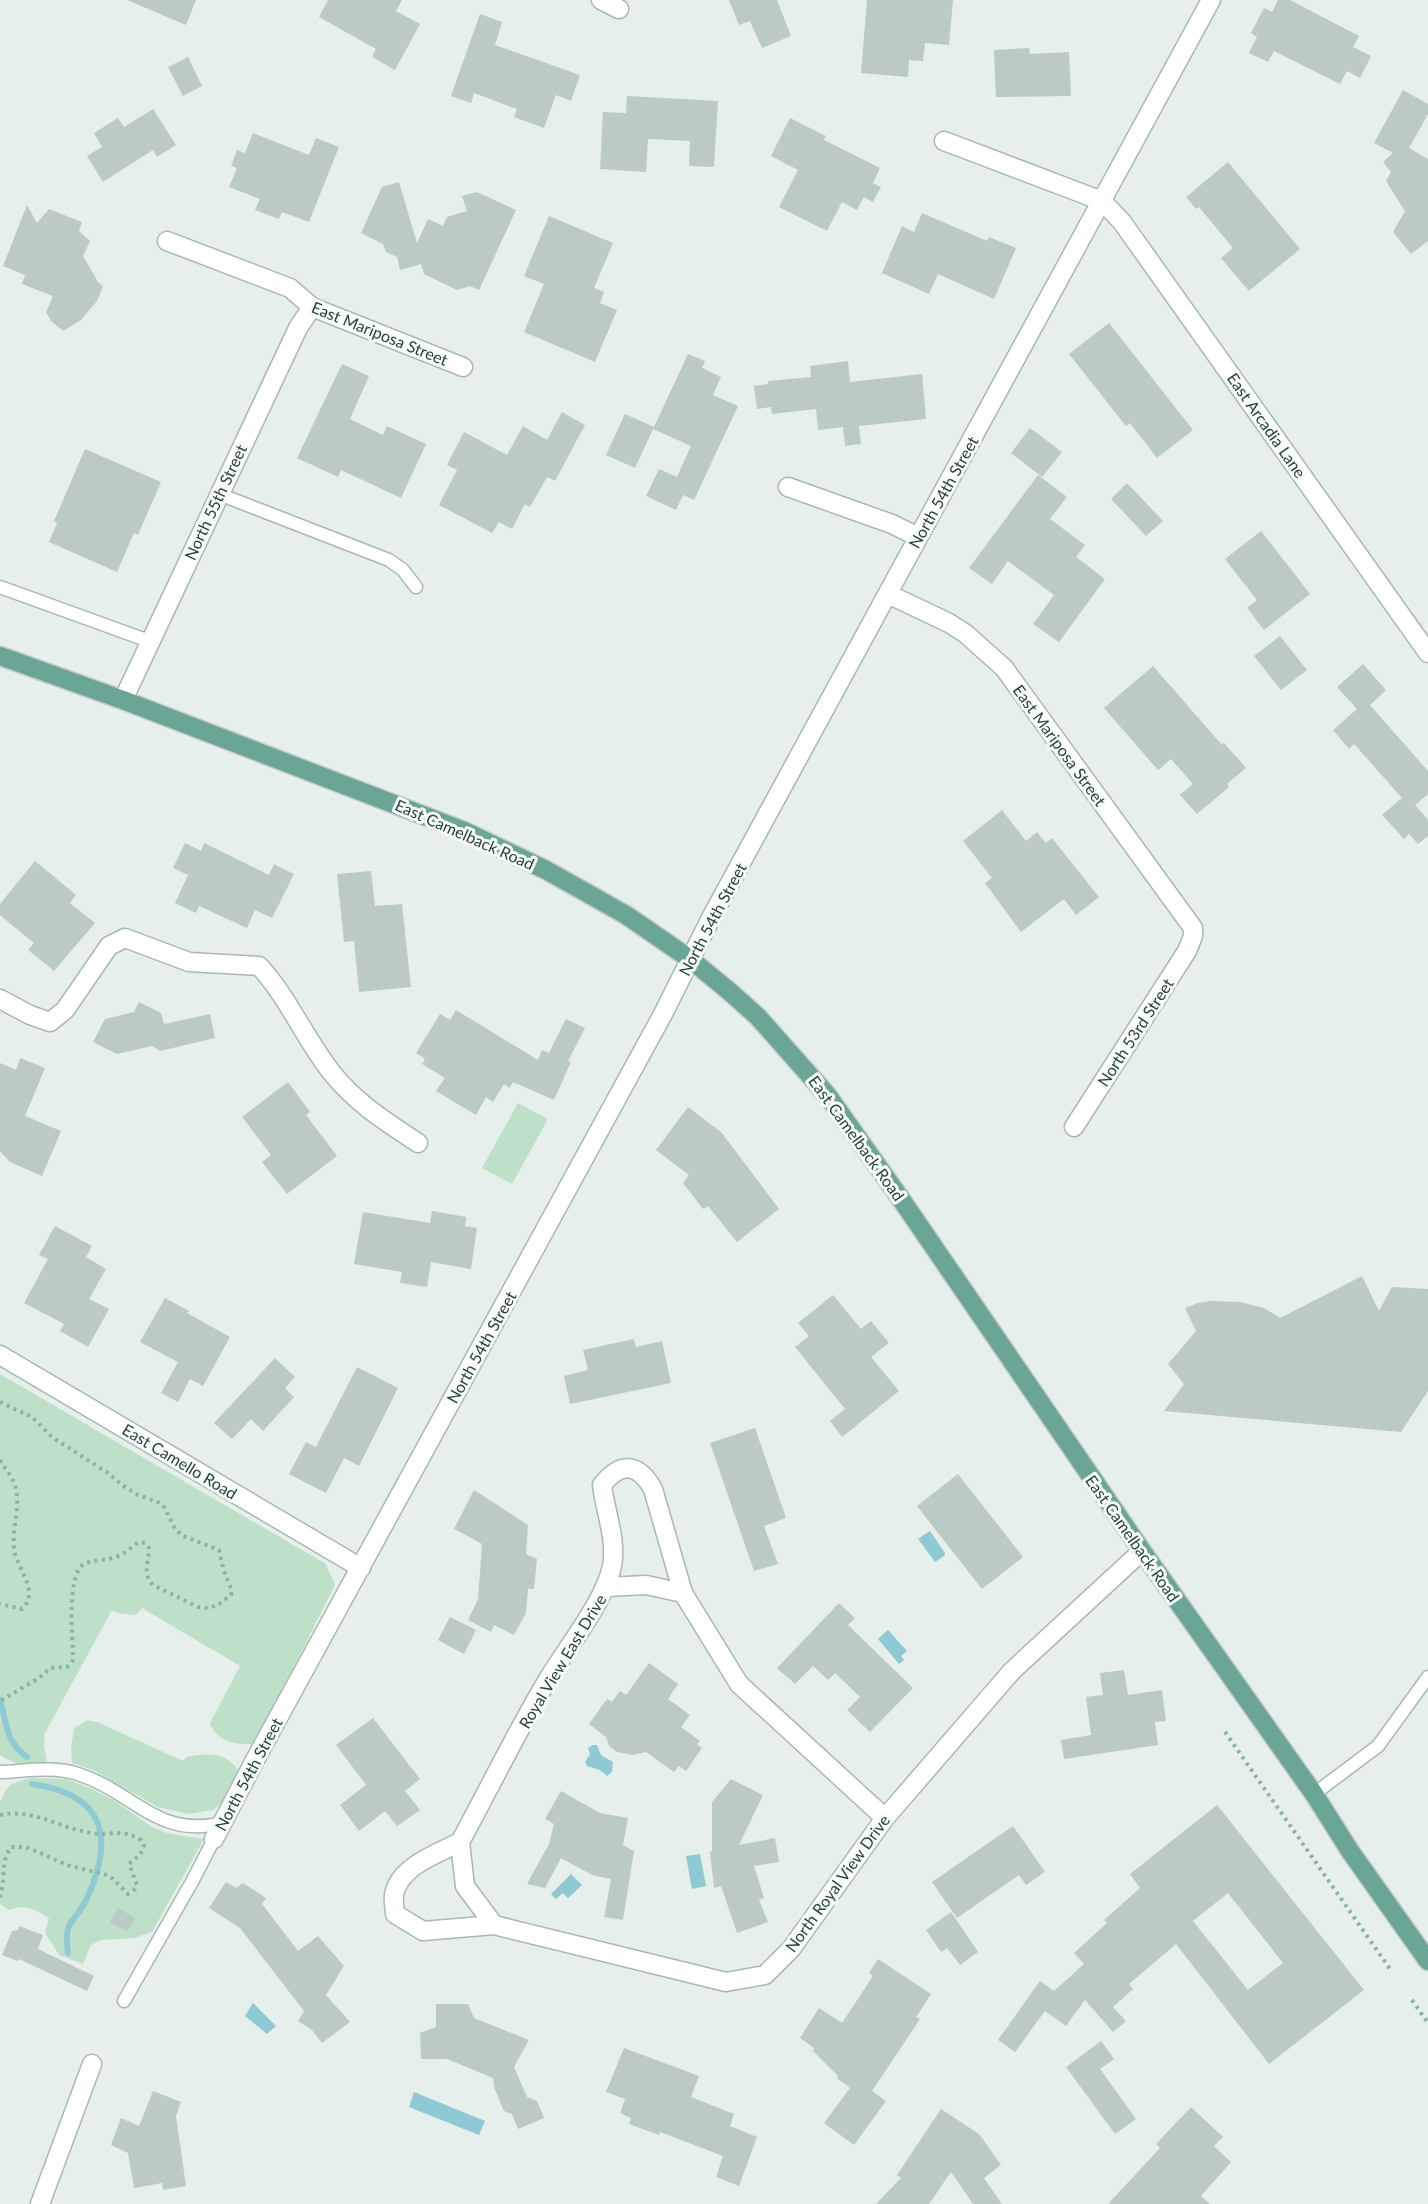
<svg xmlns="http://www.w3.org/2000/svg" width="1428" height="2204" font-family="Lato,sans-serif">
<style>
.green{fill:#bfe0c8}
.water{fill:#8ec9d4}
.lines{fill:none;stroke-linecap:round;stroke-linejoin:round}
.stream{stroke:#8ec9d4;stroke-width:6}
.building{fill:#bbcac4;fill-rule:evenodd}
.service-casing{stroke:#a8b8b2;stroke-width:15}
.minor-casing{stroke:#a8b8b2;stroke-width:21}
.primary-casing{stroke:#c2cac8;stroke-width:21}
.path{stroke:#86b3a5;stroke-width:4;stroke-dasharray:3 4.5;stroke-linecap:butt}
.service{stroke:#fff;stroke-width:12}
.minor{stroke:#fff;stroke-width:18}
.primary{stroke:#6aa596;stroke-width:18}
.labels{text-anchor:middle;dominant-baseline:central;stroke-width:6;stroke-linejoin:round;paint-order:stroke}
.street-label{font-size:16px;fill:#24423a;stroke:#f7fbf9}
</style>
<rect width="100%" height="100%" fill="#e6efeb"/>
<path class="green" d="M518,1103L548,1119L512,1184L482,1168Z
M0,1374L326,1564L335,1585L255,1744C236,1745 217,1742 210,1723L240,1666L142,1608L136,1615L118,1613L112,1610L45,1733L44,1745L47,1764C29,1766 16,1766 0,1755Z
M87,1720L97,1722L183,1761L186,1757C208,1753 225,1751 239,1771L224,1801L213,1810L188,1814L158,1807L93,1770L72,1763L71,1749L74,1728Z
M32,1778L67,1779L90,1788L115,1801L152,1827L167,1833L204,1839L152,1932L134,1938L100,1940L91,1945L83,1964L59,1955L45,1933L49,1918C36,1910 25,1903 10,1910L0,1904V1803C7,1784 12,1782 32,1778Z"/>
<path class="water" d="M930,1531L945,1553V1555L935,1562L918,1539Z
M888,1630L907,1651L901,1656L904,1660L899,1664L878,1639Z
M593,1745H597L601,1755L613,1762L612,1772L607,1776L600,1770L587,1766L585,1762L590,1754L588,1748Z
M700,1854L706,1886L692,1889L686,1856Z
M571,1874L582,1885L568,1898L563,1893L556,1899L551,1894Z
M253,2003L276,2026L267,2034L245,2016Z
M414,2092L485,2121L479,2135L409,2107Z"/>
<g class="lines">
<path class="stream" d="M0,1700C8,1725 4,1740 27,1757
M32,1784C103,1794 115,1835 88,1896C76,1925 63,1915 68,1953"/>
</g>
<path class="building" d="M127,0H196L186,25Z
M328,0H402L396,11L420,24L395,70L372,57L376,49L319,17Z
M729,0H777L791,36L762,48L750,21L739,25Z
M867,0H953L949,45L925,43L923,61L909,60L908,77L861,73Z
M1278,0H1290L1359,36L1353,47L1371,56L1360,78L1347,71L1340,84L1274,51L1268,62L1249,53L1257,37L1251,33L1264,8L1272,12Z
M480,14L502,22L495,45L580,75L571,101L556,95L544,128L514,117L517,109L474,93L471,103L451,96Z
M1029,48L1030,54L1069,52L1071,96L996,97L994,50Z
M188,57L202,86L183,96L168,67Z
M1403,90L1428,104V114L1409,148L1428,159V241L1411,254L1393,232L1405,211L1386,181L1391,172L1383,162L1393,153L1374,143Z
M627,96L718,101L714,167L689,166L690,141L648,139L646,172L600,169L603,112L626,113Z
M153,109L176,145L157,157L153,150L103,182L87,156L102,147L94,133L118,118L124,127Z
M790,118L826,136L824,140L880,168L873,183L881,187L873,202L864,197L857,210L842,202L827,231L779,207L798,170L771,156Z
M253,133L309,155L316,138L339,147L309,222L282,212L279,219L255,210L260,199L229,187L237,168L231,166L237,150L245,153Z
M1228,162L1300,249L1249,291L1221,258L1233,248L1199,207L1196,209L1186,197Z
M399,182L417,243L428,219L443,226L447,217L467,211L462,196L477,192L516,210L479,290L470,286L457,290L424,274L421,264L400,270L397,257L386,252L383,244L361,233L382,187Z
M27,205L37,223L49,209L82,222L79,231L90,241L83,256L98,282L103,286L97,301L81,320L63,331L51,321L46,312L53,296L22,284L25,275L3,266Z
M922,213L987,241L989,237L1016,248L994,299L938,274L929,294L882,273L902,226L914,232Z
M549,216L613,243L594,288L604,292L600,303L617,310L595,362L524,332L544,284L524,276Z
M1109,323L1193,430L1157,458L1130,423L1126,426L1069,354Z
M688,354L705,361L702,368L721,377L713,395L738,406L694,500L683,495L676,510L646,496L659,469L677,477L691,446L653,429Z
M848,361L850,382L922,374L926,419L859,426L861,444L845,446L843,427L818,430L816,409L772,414L771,407L757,409L754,386L768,384V381L811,377L810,366Z
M342,364L369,376L350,419L383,435L387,426L426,444L401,498L341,470L338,477L297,458Z
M562,412L585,425L555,481L547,477L530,507L525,504L512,529L499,522L492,533L439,505L457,470L447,465L464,432L507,455L523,426L547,440Z
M625,414L654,427L635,468L606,455Z
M1030,428L1062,452L1042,477L1011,453Z
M85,449L161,482L138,535L134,533L117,572L49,542L57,523L54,521Z
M1038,475L1067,497L1050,519L1085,545L1076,557L1105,579L1059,642L1033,624L1054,595L1008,561L992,584L969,568Z
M1127,483L1163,521L1146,536L1111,499Z
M1261,531L1310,594L1264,630L1247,608L1257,600L1225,559Z
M1280,636L1307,670L1281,690L1254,656Z
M1363,664L1386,690L1370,705L1428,771V794L1415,805L1428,820V836L1418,844L1409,834L1404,839L1382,815L1402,798L1354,744L1349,749L1333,730L1357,709L1337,687Z
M1153,666L1222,745L1224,743L1246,768L1227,784L1229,787L1197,814L1180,795L1193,784L1171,759L1158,770L1104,708Z
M1002,810L1026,841L1037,832L1046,843L1052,838L1099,897L1076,915L1064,899L1021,932L985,883L992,878L963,841Z
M185,843L201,851L204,843L269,875L274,864L294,874L272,918L255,910L247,928L199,906L196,913L175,903L188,875L173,868Z
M35,861L76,895L70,903L95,923L54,971L28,950L34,943L0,915V904Z
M371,871L375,906L402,904L411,987L359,992L354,941L344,942L337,874Z
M139,1002L161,1013L164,1024L210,1014L215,1038L160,1051L152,1046L117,1054L93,1042L105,1019L134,1012Z
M456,1010L538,1060L542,1050L549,1053L566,1019L585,1028L568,1061L571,1062L554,1100L513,1082L509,1088L504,1084L493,1102L486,1097L476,1115L436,1091L445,1078L422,1064L425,1059L416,1053L440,1014L450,1020Z
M20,1058L45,1068L25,1116L61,1131L42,1176L10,1162L0,1151V1063L16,1070Z
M288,1082L310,1112L306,1115L337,1156L287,1194L262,1162L271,1155L242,1117Z
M688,1107L721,1132L779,1209L737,1242L708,1206L703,1209L683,1183L689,1175L656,1150Z
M432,1211L466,1217L465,1226L477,1228L471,1269L431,1262L427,1287L400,1283L402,1272L354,1264L363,1212L430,1223Z
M55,1226L92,1246L86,1257L106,1269L89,1299L109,1309L88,1347L60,1331L64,1324L24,1303L48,1259L39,1255Z
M1362,1276L1379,1311L1392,1287L1428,1289V1391L1401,1432L1164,1411L1184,1384L1168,1364L1196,1331L1185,1308L1198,1303L1211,1301L1240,1302L1264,1308L1280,1318Z
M833,1295L861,1329L871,1321L889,1343L871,1357L899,1391L842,1437L830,1421L845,1409L795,1347L809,1336L798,1323Z
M165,1298L189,1311L187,1313L230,1337L203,1386L190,1379L178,1402L161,1393L178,1362L140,1342Z
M634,1339L636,1347L662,1341L671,1383L570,1404L564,1376L588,1370L583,1350Z
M275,1358L295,1377L285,1388L294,1397L263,1431L251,1419L232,1439L214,1423Z
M357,1367L398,1388L359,1466L344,1458L326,1493L289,1474L306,1442L316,1447Z
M755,1428L786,1518L764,1526L778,1564L754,1571L710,1443Z
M958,1474L1023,1557L982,1589L917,1506Z
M474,1490L528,1525L526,1554L537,1559L534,1589H528L526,1613L514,1635L494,1625L491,1632L468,1620L478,1599L482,1544L454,1529Z
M839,1603L855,1618L848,1625L913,1688L870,1732L847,1710L860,1697L835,1673L828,1680L813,1666L795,1684L777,1668Z
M450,1617L476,1630L464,1654L438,1640Z
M649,1663L678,1684L668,1699L690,1715L681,1727L700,1741L697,1744L702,1748L686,1771L679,1766L674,1772L646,1752L633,1755L617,1752L609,1746L606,1737L589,1724L607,1699L612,1702L620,1691L626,1695Z
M1124,1670L1128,1695L1162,1690L1166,1721L1155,1722L1158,1745L1064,1759L1061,1740L1091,1735L1086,1697L1103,1695L1100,1673Z
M373,1718L420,1779L405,1791L420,1810L397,1826L385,1811L359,1831L340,1805L366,1785L336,1745Z
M731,1779L763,1795L739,1845L775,1838L779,1862L754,1866L764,1898L759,1900L768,1922L737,1933L721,1886L714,1888L710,1852L712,1851V1802Z
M561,1791L600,1813L628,1818L623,1845L634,1851L623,1920L604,1917L611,1879L592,1875L561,1858L545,1888L527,1884L549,1844L554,1824L545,1819Z
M1217,1805L1364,1990L1269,2064L1176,1944L1129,1984L1133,1989L1113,2007L1126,2021L1113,2032L1085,2000L1066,2026L1045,2011L1015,2052L998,2040L1040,1981L1054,1991L1084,1964L1074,1953L1107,1923L1104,1920L1140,1888L1130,1874ZM1228,1893L1283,1963L1248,1990L1193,1921Z
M1013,1826L1045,1872L1026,1885L1019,1875L957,1918L932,1882Z
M226,1882L236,1888L243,1883L266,1898L262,1904L298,1951L318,1936L344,1966L326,1995L350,2022L322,2043L312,2030L298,2021L304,2011L240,1928L209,1908Z
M118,1908L135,1918L127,1932L110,1922Z
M951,1912L978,1952L960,1965L947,1948L941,1952L926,1930Z
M19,1926L43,1935L38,1949L94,1976L87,1991L19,1959L18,1961L2,1955L12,1931L18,1930Z
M878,1959L931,1994L916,2017L920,2019L872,2091L886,2101L854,2145L824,2123L850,2088L837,2078L838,2076L813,2051L814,2048L800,2038L819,2008L842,2023L873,1976L869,1973Z
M436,2004H468L474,2018L529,2040L514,2067L527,2097L537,2101L544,2118L518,2129L512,2114L504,2111L494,2087L493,2078L447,2059H421L420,2033L436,2027Z
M1101,2041L1114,2059L1100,2069L1136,2119L1115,2134L1066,2067Z
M624,2048L699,2076L691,2097L734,2114L730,2126L757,2137L739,2186L716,2177L723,2156L660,2132L659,2135L629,2124L631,2118L620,2113L625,2099L606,2092Z
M153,2091L181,2102L176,2116L186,2186L163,2190L162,2183L134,2188L128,2153L111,2145L121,2118L139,2126Z
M1191,2107L1223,2137L1214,2146L1231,2162L1201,2196L1210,2204H1108L1160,2148L1156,2144Z
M941,2109L979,2134L1001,2165L984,2178L1002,2204H973L951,2172L929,2204H876L901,2178L897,2175Z"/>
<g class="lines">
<g class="service-casing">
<path id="service" d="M219,494L389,560L403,570L416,587
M0,587L149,641
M0,1772C25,1771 54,1766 78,1774C134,1792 157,1839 222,1823
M1314,1794L1378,1746L1428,1677
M124,2001L193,1880L214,1839"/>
</g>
<g class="minor-casing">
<path id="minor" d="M601,0L619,9
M944,141L1102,201L1122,222L1428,653
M167,241L290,288L312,307L463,367
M788,487L892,524L918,537
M888,594L949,623L966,634L1004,668L1193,928V936L1187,951L1074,1127
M123,700L298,328L312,307
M0,999L30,1015L50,1022L65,1010L109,946L125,938L189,962L259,966C288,997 305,1039 332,1073C357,1104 385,1121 418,1143
M0,1355L361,1568
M607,1587L646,1585L683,1593
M214,1839L255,1760L663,1014L712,916L1211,0
M460,1842L465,1886L494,1925L726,1982L765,1975L791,1949L885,1818L1012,1671L1142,1551
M460,1842C489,1789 516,1733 547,1681C566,1649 605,1601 612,1566C617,1539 605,1511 602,1485C621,1461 638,1463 653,1489L683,1593L739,1684L885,1818
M460,1842C437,1854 399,1866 394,1895C393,1901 395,1908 395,1914L423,1931L494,1925
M40,2204L92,2064"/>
</g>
<g class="primary-casing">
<path id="primary" d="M0,656L123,700L464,831L546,870L626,915L690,959L729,991L758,1017L828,1096L903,1202L1142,1551L1314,1794L1350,1851L1428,1961"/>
</g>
<path class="path" d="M0,1402L32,1417L52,1437L108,1473L122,1485L138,1495L160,1503L165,1508L175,1529L183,1536L219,1550L224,1571L232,1591L231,1595L218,1605L208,1608L198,1607L153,1585C142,1573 149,1563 149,1548L145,1543L139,1542C131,1547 125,1554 116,1557C106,1561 93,1559 84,1564C66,1574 73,1640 73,1660L67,1667L50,1668L39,1678L0,1701
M0,1460C5,1469 14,1478 16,1489C20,1509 12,1529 14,1549C16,1568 41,1591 22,1609L0,1604
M1225,1732L1390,1969
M0,1815C33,1808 59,1828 91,1833C111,1836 122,1828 141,1840L144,1846L140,1855L129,1864L137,1885L135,1889L128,1894L113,1879L107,1875L67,1865L26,1847H11C0,1862 6,1879 0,1897
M1412,2000L1428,2023"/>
<use href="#service" class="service"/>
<use href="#minor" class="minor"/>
<use href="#primary" class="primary"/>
</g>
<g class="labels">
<g class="street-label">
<text transform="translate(380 333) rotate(22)">East Mariposa Street</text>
<text transform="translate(1267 425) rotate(55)">East Arcadia Lane</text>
<text transform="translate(943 492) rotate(-61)">North 54th Street</text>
<text transform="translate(215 502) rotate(-65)">North 55th Street</text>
<text transform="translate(1060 745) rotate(54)">East Mariposa Street</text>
<text transform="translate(465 834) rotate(24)">East Camelback Road</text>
<text transform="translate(712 919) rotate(-62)">North 54th Street</text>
<text transform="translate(1135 1032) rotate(-57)">North 53rd Street</text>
<text transform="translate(857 1138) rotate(54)">East Camelback Road</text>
<text transform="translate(481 1347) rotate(-61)">North 54th Street</text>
<text transform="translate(180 1461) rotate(31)">East Camello Road</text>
<text transform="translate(1133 1538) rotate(55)">East Camelback Road</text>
<text transform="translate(562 1661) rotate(-59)">Royal View East Drive</text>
<text transform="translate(248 1774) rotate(-62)">North 54th Street</text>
<text transform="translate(837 1883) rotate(-54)">North Royal View Drive</text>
</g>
</g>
</svg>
